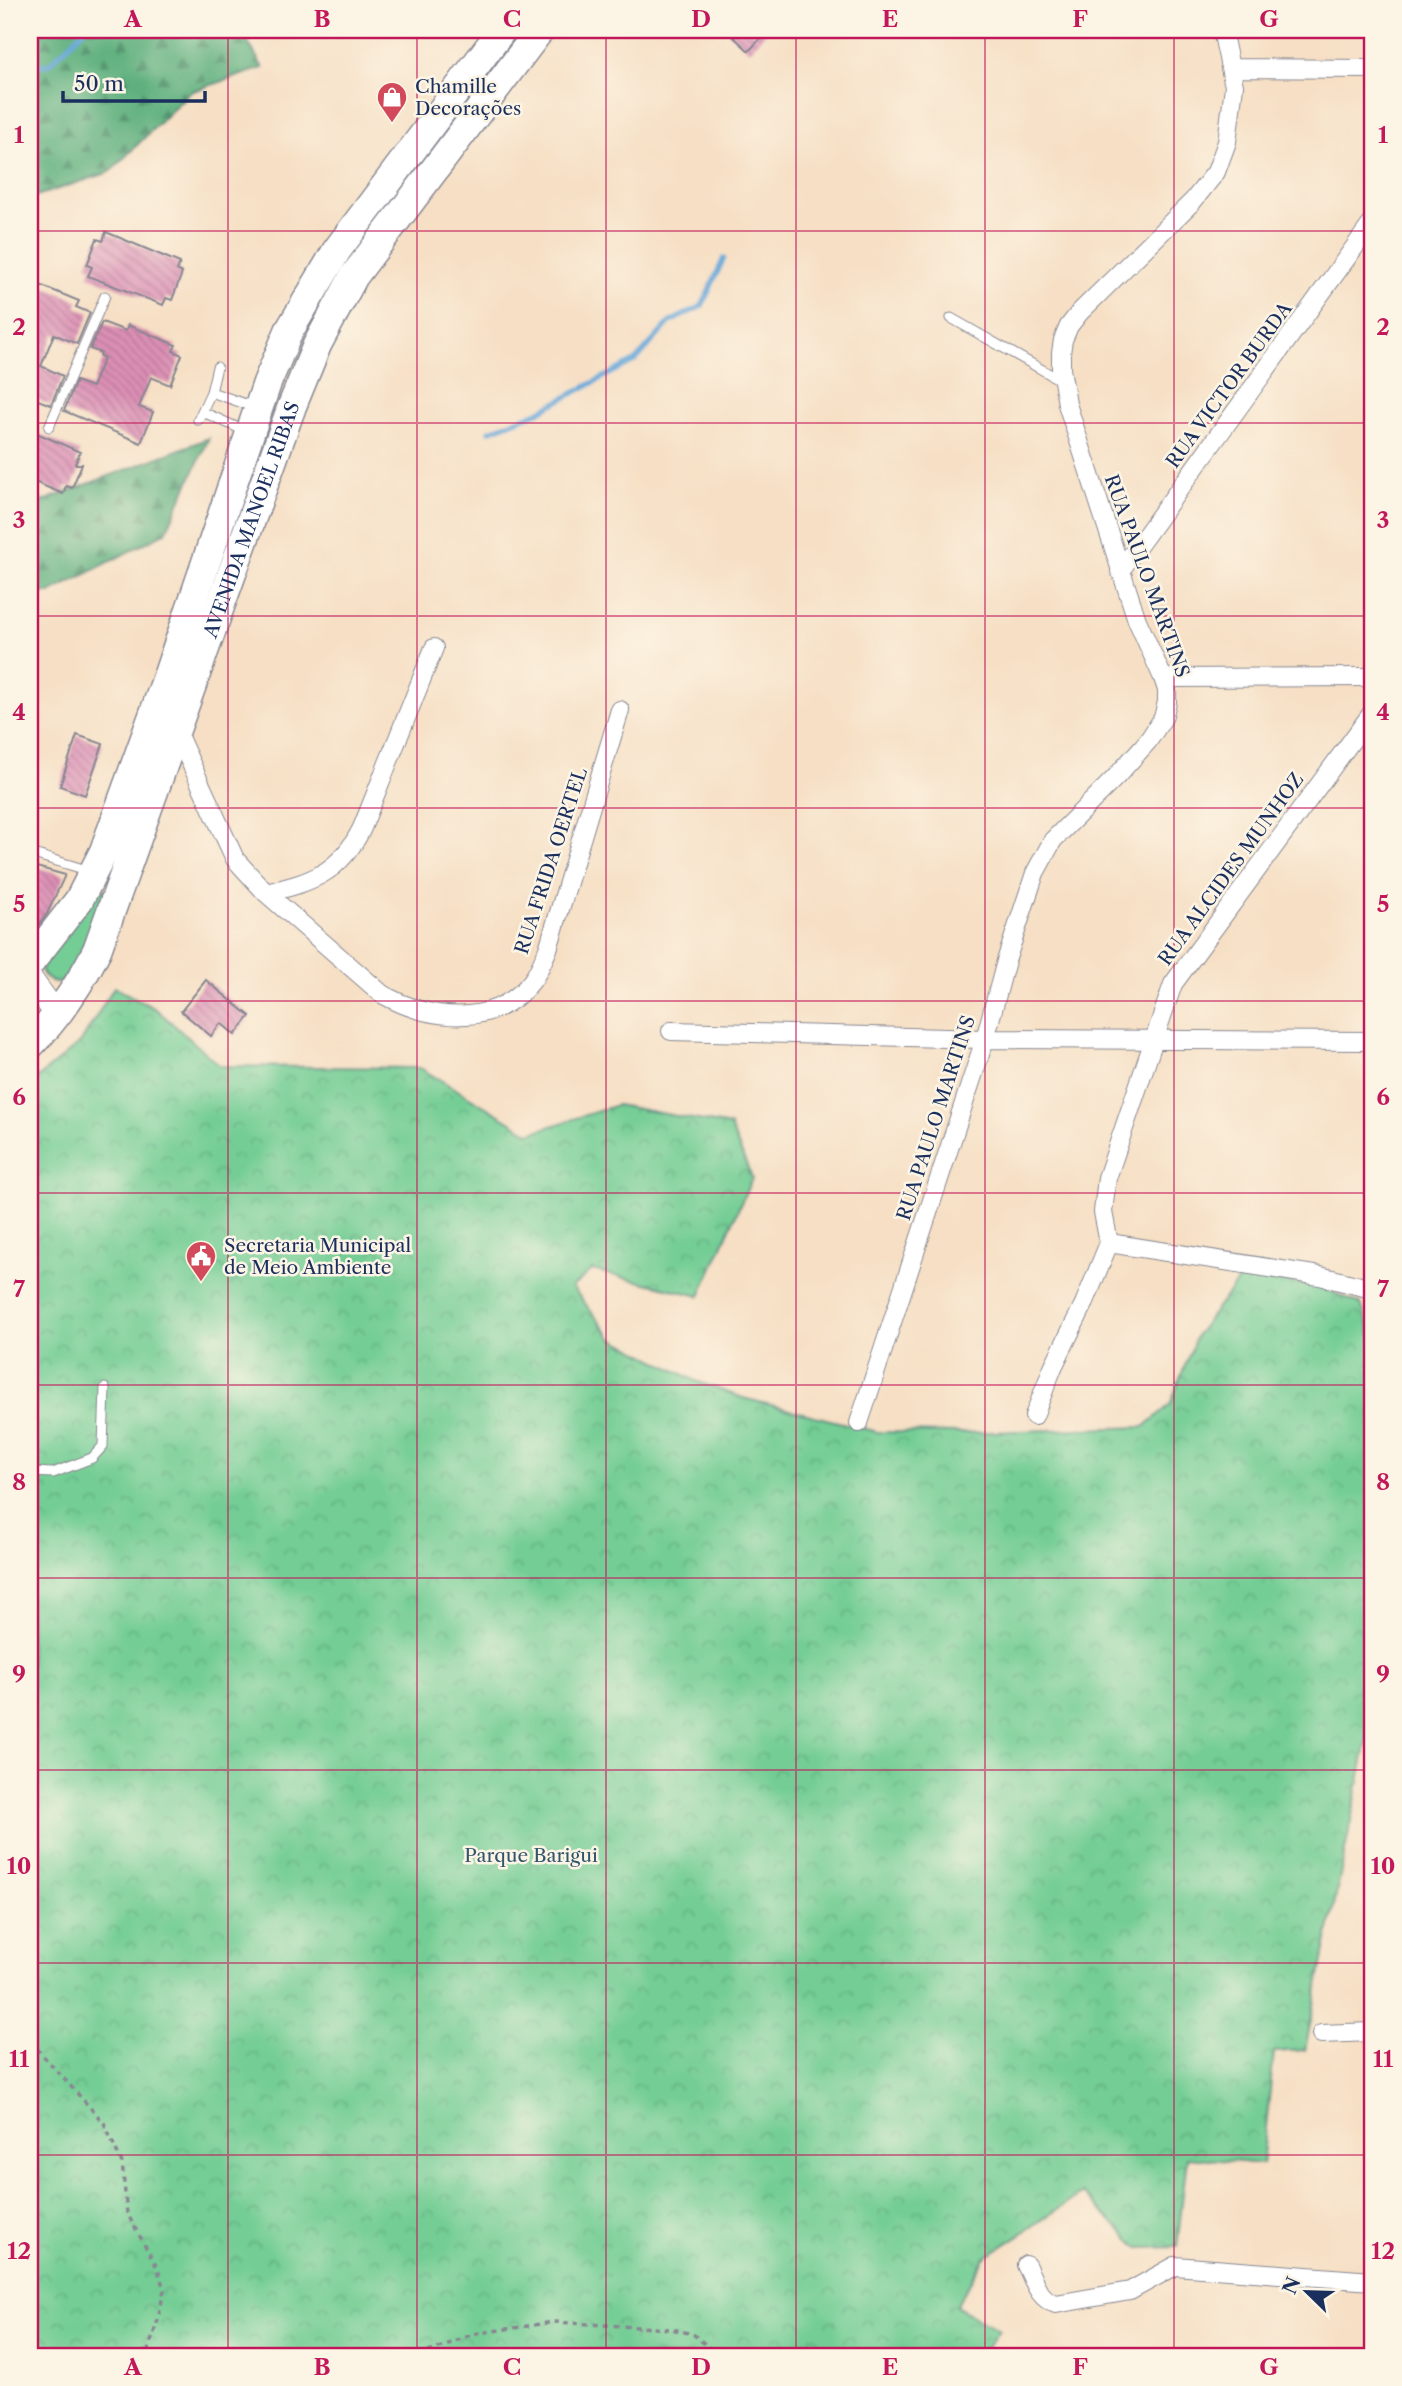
<svg xmlns="http://www.w3.org/2000/svg" width="1402" height="2386" font-family="'Libre Caslon Text',serif">
<style>
.grass{fill:#73cd94;stroke:#477e79;stroke-width:2}
.forest{fill:url(#forest-firs);stroke:#3c706e;stroke-width:2}
.park{fill:url(#park-crowns);stroke:#477e79;stroke-width:2}
.lines{fill:none;stroke-linecap:round;stroke-linejoin:round}
.stream{stroke:#64a6d8;stroke-width:5}
.building{fill:url(#building-back-hatch)}
.service-casing{stroke:#888791;stroke-width:11}
.minor-casing{stroke:#888791;stroke-width:20}
.tertiary-casing{stroke:#888791;stroke-width:25}
.primary-casing{stroke:#888791;stroke-width:31}
.path{stroke:#888791;stroke-width:3.5;stroke-dasharray:5 5;stroke-linecap:butt}
.service{stroke:#fff;stroke-width:9}
.minor{stroke:#fff;stroke-width:18}
.tertiary{stroke:#fff;stroke-width:23}
.primary{stroke:#fff;stroke-width:28}
.grid{fill:none;stroke:#c2185b;stroke-width:2;stroke-opacity:0.55}
.labels{text-anchor:middle;dominant-baseline:central;stroke-width:5;stroke-linejoin:round;paint-order:stroke}
.poi-label{font-size:19px;fill:#1b2f5e;stroke:#fcf5e5;text-anchor:start}
.street-label{font-size:19px;fill:#1b2f5e;stroke:#fcf5e5}
.park-label{font-size:19px;fill:#31566c;stroke:#fcf5e5}
.neatline{fill:none;stroke:#c2185b;stroke-width:2.5}
.grid-label{font-size:23px;text-anchor:middle;font-weight:bold;fill:#c2185b}
</style>
<defs>
<pattern id="forest-firs" width="22" height="20" patternUnits="userSpaceOnUse" patternTransform="scale(1.75)"><rect width="22" height="20" fill="#5eb07e"/><path d="M5 1l3.5 6h-7zM16 11l3.5 6h-7z" fill="#4d906a"/></pattern>
<pattern id="park-crowns" width="20" height="18" patternUnits="userSpaceOnUse" patternTransform="scale(1.75)"><rect width="20" height="18" fill="#73cd94"/><path d="M2 6a3 3 0 1 1 6 0M12 15a3 3 0 1 1 6 0" fill="none" stroke="#63b082"/></pattern>
<pattern id="building-back-hatch" width="6" height="6" patternUnits="userSpaceOnUse" patternTransform="scale(1.75)"><rect width="6" height="6" fill="#dc8fb4"/><path d="M-1 5l2 2M0 0l6 6M5-1l2 2" fill="none" stroke="#b27596"/></pattern>
</defs>
<rect width="100%" height="100%" fill="#fcf5e5"/>
<filter id="ink" filterUnits="userSpaceOnUse"><feTurbulence type="fractalNoise" baseFrequency=".0143" numOctaves="2"/><feDisplacementMap in="SourceGraphic" scale="14" xChannelSelector="R" yChannelSelector="G"/><feConvolveMatrix kernelMatrix="1 2 1 2 8 2 1 2 1" color-interpolation-filters="sRGB"/></filter>
<filter id="wash" filterUnits="userSpaceOnUse"><feTurbulence type="fractalNoise" baseFrequency=".00686" numOctaves="4" result="noise"/><feDisplacementMap in="SourceGraphic" scale="28" xChannelSelector="R" yChannelSelector="G"/><feGaussianBlur stdDeviation="1.57" result="paint"/><feColorMatrix in="noise" values="0 0 0 0 0 0 0 0 0 0 0 0 0 0 0 0 0 1.4 0 .05"/><feComposite in="paint" operator="in"/></filter>
<g filter="url(#wash)">
<rect width="100%" height="100%" fill="#f6dfc4"/>
<path class="grass" d="M97,887L109,892L76,964L62,982C52,983 44,979 41,969Z"/>
<path class="forest" d="M31,30H241L263,68L190,92L110,172L30,198Z
M209,438L166,532L50,593H30V506Z"/>
<path class="park" d="M114,987L156,1009L220,1066L420,1068L530,1133L617,1105L730,1126L752,1178L700,1296L592,1270L572,1287L612,1338L696,1381L743,1398L878,1432L961,1433L1144,1427L1170,1405L1197,1334L1241,1277L1318,1286L1361,1304L1372,1336V1716L1305,2050L1274,2052L1262,2164L1187,2157L1177,2247L1139,2248L1083,2193L984,2258L956,2306L999,2330L981,2356H30V1084L81,1042Z"/>
<g class="lines">
<path class="stream" d="M30,65H48L84,30
M489,431L538,412L636,360L670,322L702,306L724,258"/>
</g>
<g id="blocks">
<path class="building" d="M726,30H768L749,51Z
M106,232L180,263L177,270L182,273L172,300L166,298L163,305L88,276L92,267L87,265L97,239L103,241Z
M30,281L79,301L76,307L90,313L77,344L54,334L41,366L63,376L51,405L30,397Z
M102,322L126,331L128,325L176,345L173,351L182,355L170,385L151,377L139,407L153,412L141,443L64,411L76,381L92,387L104,358L100,356L101,353L90,349Z
M30,430L80,452L75,464H82L72,488L66,486L63,494L30,480Z
M77,735L103,744L85,795L60,786Z
M33,866L65,875L47,914L38,926L30,923V876Z
M206,980L250,1016L235,1035L221,1023L211,1036L181,1011Z"/>
</g>
</g>
<g filter="url(#ink)">
<use href="#blocks" fill-opacity="0" stroke="#888791" stroke-width="2"/>
<g class="lines">
<g class="service-casing">
<path id="service" d="M951,318L1062,381
M217,367L211,392L257,408
M203,412L245,431
M198,420L211,392
M49,427L105,296
M30,853L90,871
M30,1178L34,1183L30,1189
M30,1472L53,1473L92,1458L103,1446L105,1388
M1372,1957V1971"/>
</g>
<g class="minor-casing">
<path id="minor" d="M1232,68L1372,69
M1120,571L1372,223
M1163,678L1372,677
M176,731L235,859L266,893L382,994C428,1020 494,1029 531,982C539,972 543,961 548,949L620,710
M266,893C312,882 340,873 362,828L434,648
M671,1031L985,1039L1372,1041
M1109,1243L1320,1276L1372,1289
M1034,1416L1053,1367L1084,1304L1109,1243L1103,1212L1107,1178L1173,984L1372,713
M859,1423L985,1039L1006,961L1035,873L1053,840L1115,778L1148,741L1163,718L1167,702V690L1163,678L1137,620L1067,404L1061,369V353L1063,340L1069,326L1080,312L1193,201L1216,172L1227,142L1234,86L1222,30
M1321,2034L1372,2032
M1026,2265C1034,2280 1038,2299 1056,2304L1130,2291L1175,2266L1372,2281"/>
</g>
<g class="tertiary-casing">
<path id="tertiary" d="M30,978L57,1015"/>
</g>
<g class="primary-casing">
<g id="primary">
<path d="M30,963L79,900L104,851L167,677L267,383L289,331L337,250L502,30"/>
<path id="s1" d="M30,1045C58,1017 79,986 97,950L292,406L317,345L354,276L540,30"/>
</g>
</g>
<path class="path" d="M30,2041L104,2123L122,2163L127,2213L158,2269L164,2290L158,2320L148,2351
M123,2356L148,2351L160,2356
M419,2356L473,2334L554,2322L672,2329L693,2334L719,2356"/>
<use href="#service" class="service"/>
<use href="#minor" class="minor"/>
<use href="#tertiary" class="tertiary"/>
<use href="#primary" class="primary"/>
</g>
</g>
<path class="grid" d="M228,30V2356M417,30V2356M606,30V2356M796,30V2356M985,30V2356M1174,30V2356M30,231H1372M30,423H1372M30,616H1372M30,808H1372M30,1001H1372M30,1193H1372M30,1385H1372M30,1578H1372M30,1770H1372M30,1963H1372M30,2155H1372"/>
<defs>
<g id="shop-pin" transform="scale(1.575)"><path d="M0 17L-7.5 6A9.5 9.5 0 1 1 7.5 6Z" fill="#d1495b" stroke="#fcf5e5"/><path d="M-5-2.5h2.3a2.7 3.5 0 0 1 5.4 0H5L5.5 6h-11ZM-1.5-2.5h3a1.5 2.3 0 0 0-3 0Z" fill="#fff"/></g>
<g id="civic-pin" transform="scale(1.575)"><path d="M0 17L-7.5 6A9.5 9.5 0 1 1 7.5 6Z" fill="#d1495b" stroke="#fcf5e5"/><path d="M-.6-6.5H3V-4.5H.6V-3L4-1V1h2V6H-6V1h2V-1L-.6-3ZM-1.2 2.5V6h2.4V2.5Z" fill="#fff"/></g>
</defs>
<g fill-rule="evenodd">
<use href="#shop-pin" x="392" y="97"/>
<use href="#civic-pin" x="201" y="1256"/>
</g>
<g class="labels">
<g class="poi-label">
<text x="415" y="86">Chamille<tspan x="415" dy="22">Decorações</tspan></text>
<text x="224" y="1245">Secretaria Municipal<tspan x="224" dy="22">de Meio Ambiente</tspan></text>
</g>
<g class="street-label">
<text transform="translate(1229 385) rotate(-54)">RUA VICTOR BURDA</text>
<text stroke="none"><textPath href="#s1" startOffset="574">AVENIDA MANOEL RIBAS</textPath></text>
<text transform="translate(1147 576) rotate(70)">RUA PAULO MARTINS</text>
<text transform="translate(551 861) rotate(-72)">RUA FRIDA OERTEL</text>
<text transform="translate(1231 869) rotate(-54)">RUA ALCIDES MUNHOZ</text>
<text transform="translate(936 1118) rotate(-72)">RUA PAULO MARTINS</text>
</g>
<g class="park-label">
<text x="531" y="1855">Parque Barigui</text>
</g>
</g>
<rect width="1402" height="2386" fill="none" stroke="#fcf5e5" stroke-width="77"/>
<g transform="translate(1307 2292) rotate(293)" stroke="#fcf5e5" stroke-width="5" paint-order="stroke">
<path d="M0-5L12 26L0 18L-12 26Z" fill="#1b2f5e"/>
<text y="-10" font-size="19" font-weight="bold" text-anchor="middle" fill="#1b2f5e">N</text>
</g>
<path d="M63 91v10h142v-10" fill="none" stroke="#1b2f5e" stroke-width="3.5"/>
<text x="74" y="91" font-size="21" fill="#1b2f5e" stroke="#fcf5e5" stroke-width="5" paint-order="stroke">50 m</text>
<rect x="38" y="38" width="1326" height="2310" class="neatline"/>
<g class="grid-label">
<text x="133" y="27">A</text>
<text x="322" y="27">B</text>
<text x="512" y="27">C</text>
<text x="701" y="27">D</text>
<text x="890" y="27">E</text>
<text x="1080" y="27">F</text>
<text x="1269" y="27">G</text>
<text x="19" y="143">1</text>
<text x="1383" y="143">1</text>
<text x="19" y="335">2</text>
<text x="1383" y="335">2</text>
<text x="19" y="528">3</text>
<text x="1383" y="528">3</text>
<text x="19" y="720">4</text>
<text x="1383" y="720">4</text>
<text x="19" y="912">5</text>
<text x="1383" y="912">5</text>
<text x="19" y="1105">6</text>
<text x="1383" y="1105">6</text>
<text x="19" y="1297">7</text>
<text x="1383" y="1297">7</text>
<text x="19" y="1490">8</text>
<text x="1383" y="1490">8</text>
<text x="19" y="1682">9</text>
<text x="1383" y="1682">9</text>
<text x="19" y="1874">10</text>
<text x="1383" y="1874">10</text>
<text x="19" y="2067">11</text>
<text x="1383" y="2067">11</text>
<text x="19" y="2259">12</text>
<text x="1383" y="2259">12</text>
<text x="133" y="2375">A</text>
<text x="322" y="2375">B</text>
<text x="512" y="2375">C</text>
<text x="701" y="2375">D</text>
<text x="890" y="2375">E</text>
<text x="1080" y="2375">F</text>
<text x="1269" y="2375">G</text>
</g>
</svg>
